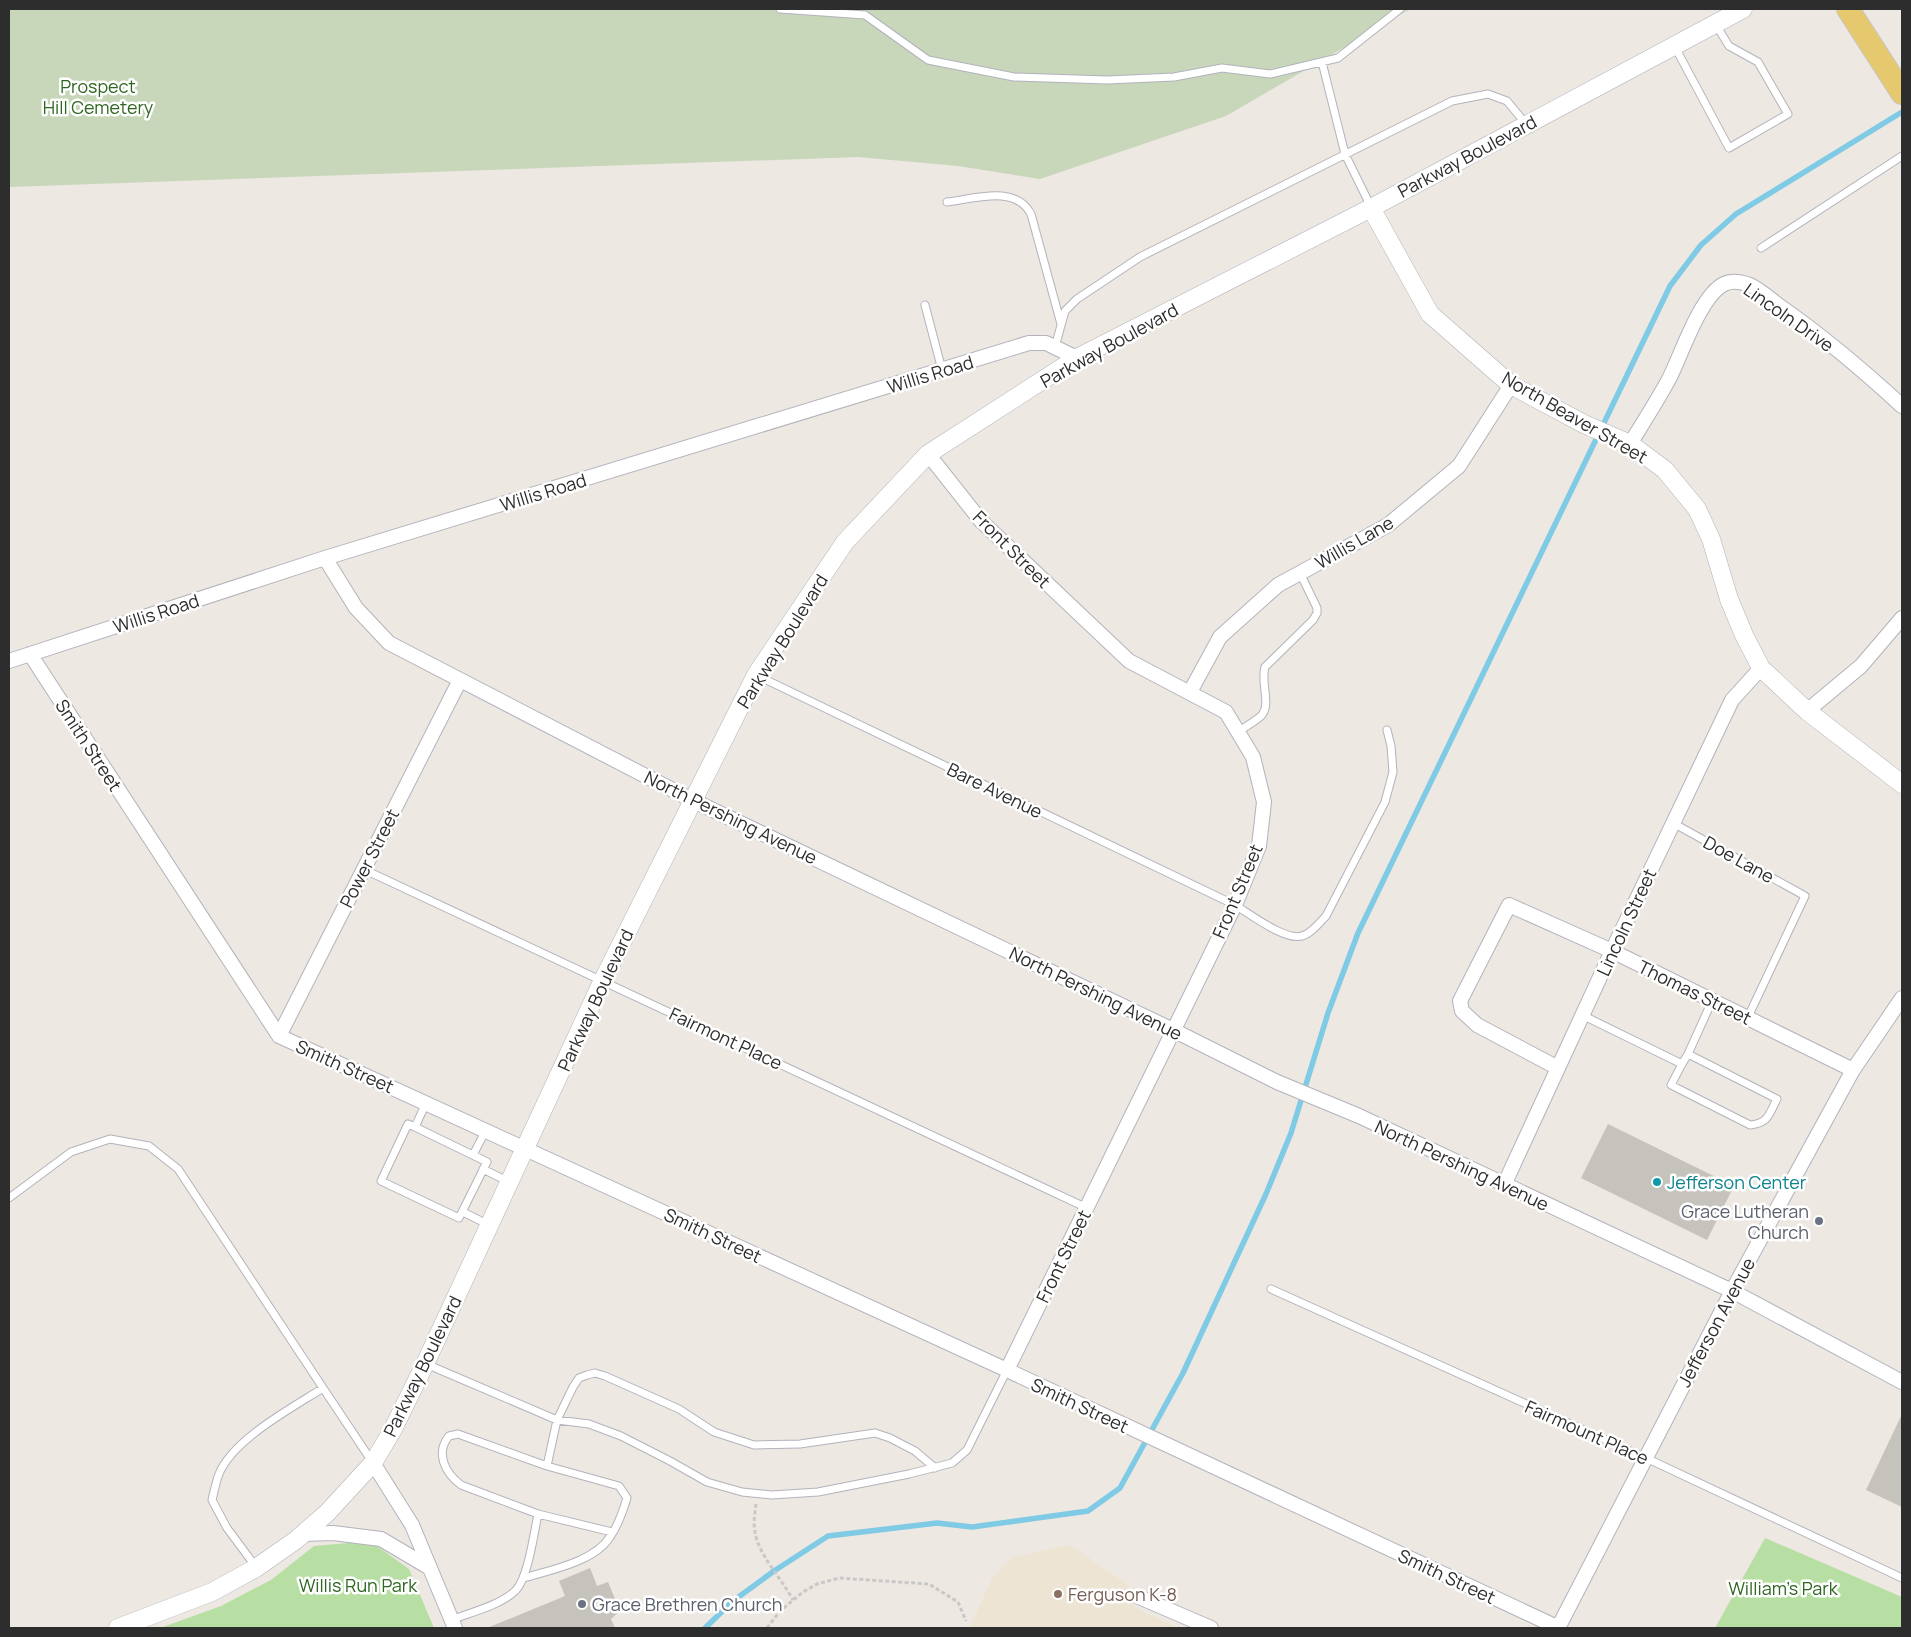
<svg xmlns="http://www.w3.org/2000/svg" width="1911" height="1637" font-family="Manrope,sans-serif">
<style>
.education{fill:#ede4d3}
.green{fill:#b8dfa3}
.cemetery{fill:#c8d6ba}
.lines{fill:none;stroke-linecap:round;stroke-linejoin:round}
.stream{stroke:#7fcae5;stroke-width:5.5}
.building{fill:#c6c2bc}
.service-casing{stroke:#b2b3bc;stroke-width:9}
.minor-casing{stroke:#b2b3bc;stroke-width:16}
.tertiary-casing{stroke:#b2b3bc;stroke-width:19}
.primary-casing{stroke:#c8c8c8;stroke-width:24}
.path{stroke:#c8c8c8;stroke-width:3;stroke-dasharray:4 2.5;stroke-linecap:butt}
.service{stroke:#fff;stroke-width:7}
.minor{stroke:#fff;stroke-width:14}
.tertiary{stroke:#fff;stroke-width:18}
.primary{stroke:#e6c96e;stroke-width:22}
.culture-dot{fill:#0f9aa8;stroke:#fff;stroke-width:2}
.worship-dot{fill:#6b7280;stroke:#fff;stroke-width:2}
.education-dot{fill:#8d6e63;stroke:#fff;stroke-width:2}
.labels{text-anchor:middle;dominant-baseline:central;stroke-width:5;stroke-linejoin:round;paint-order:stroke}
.park-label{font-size:18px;fill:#306622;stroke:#fff}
.street-label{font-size:18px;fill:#2d2d2d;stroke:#fff}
.culture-label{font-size:18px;fill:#0d838f;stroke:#fff;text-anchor:start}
.worship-label{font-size:18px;fill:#5b616d;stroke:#fff;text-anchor:end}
.education-label{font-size:18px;fill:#785e54;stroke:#fff;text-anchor:start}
</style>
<rect width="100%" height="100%" fill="#ede8e2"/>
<path class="education" d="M1070,1545L1127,1584L1135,1607L1177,1628H969L994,1575L1012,1557Z"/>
<path class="green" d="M1765,1538L1902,1597V1628H1715Z
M370,1541L409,1569L434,1628H160L221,1606L271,1580L314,1546Z"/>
<path class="cemetery" d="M9,9H1410L1226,116L1040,179L958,166L858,157L9,187Z"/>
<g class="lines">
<path class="stream" d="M705,1628L733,1601L774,1571L828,1536L937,1523L972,1527L1088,1511L1120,1488L1183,1373L1266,1194L1291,1133L1328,1013L1358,933L1670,286L1701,245L1736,214L1902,112"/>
</g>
<path class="building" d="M1608,1124L1734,1186L1707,1240L1581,1178Z
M1902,1414V1507L1866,1490Z
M590,1568L597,1586L608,1582L620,1611L611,1619L615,1628H487L565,1596L559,1581Z"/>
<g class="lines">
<g class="service-casing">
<path id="service" d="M780,9L865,15L928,60L1014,77L1107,80L1174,77L1222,68L1270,74L1338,58L1400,9
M1675,47L1729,148L1788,114L1758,62L1729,46L1716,25
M1322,62L1345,154L1371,207
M947,202C974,199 1015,184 1031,214L1061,324
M1761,248L1902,156
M925,305L942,370
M1055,347L1065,311L1077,299L1140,257L1452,101L1488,94L1507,101L1526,124
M756,675L1235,905C1250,914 1285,941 1302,936C1311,934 1320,922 1326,916L1385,802L1393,772L1391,746L1387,730
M1238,732C1245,727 1254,722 1261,716C1272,705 1260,682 1265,667L1313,620L1317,613V608L1300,573
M1673,823L1805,896L1748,1017
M363,869L1087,1208
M1582,1015L1682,1064L1671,1085L1750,1125C1769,1123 1769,1114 1777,1099L1688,1054L1682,1064
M1688,1054L1712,1001
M415,1127L487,1162L459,1218L381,1181L408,1124L415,1127L426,1103
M473,1155L486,1130
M483,1169L509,1182
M9,1198L71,1152L110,1139L149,1146L178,1169L323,1388
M463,1212L489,1225
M1271,1289L1646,1458L1902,1578
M426,1364L557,1420L589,1424L621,1436L670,1461L707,1482L742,1492L772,1495L818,1492L909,1474L952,1463L967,1450L1007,1370
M538,1514L612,1532
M256,1567L227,1528L212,1500C214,1492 216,1482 219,1474C233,1439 292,1408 323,1388L373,1463
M524,1578C550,1570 594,1562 610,1537C618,1526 623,1511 627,1498L619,1486L547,1466
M451,1620C469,1613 501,1605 515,1591C528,1579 534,1533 538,1514L461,1485C445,1473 435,1453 449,1436L458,1434L547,1466L557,1420L573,1387L579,1378L587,1375L595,1373L605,1376L679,1409L714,1432L754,1445L800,1444L875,1433L890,1438L915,1451L935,1468"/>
</g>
<g class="minor-casing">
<path id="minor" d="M1630,444C1643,423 1657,401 1669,379C1681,356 1700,296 1724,284C1732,280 1742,282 1750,285C1761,290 1771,300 1781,307C1824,337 1864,371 1902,406
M928,454L981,521L1129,661L1226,712L1253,757L1264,802L1259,846L1235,905L1007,1370
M325,558L356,608L389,643L692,800L1173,1030L1277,1082L1359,1116L1732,1291L1902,1382
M30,654L279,1036L1007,1370L1559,1628
M9,661L325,558L1029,343H1046L1077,358
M1190,692L1220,637L1278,585L1388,525L1459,466L1511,385
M1807,711L1861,666L1902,618
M279,1036L460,680
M1558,1068L1477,1025L1462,1011L1460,1001L1509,905L1612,951L1853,1070
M1504,1185L1612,951L1732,700L1761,668
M373,1463L412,1525L455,1628
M303,1534L333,1533L381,1539L430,1568
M1139,1597L1211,1628
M1558,1628L1732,1291L1853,1070L1902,998"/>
</g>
<g class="tertiary-casing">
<path id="tertiary" d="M1371,208L1430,314L1511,385L1584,424L1630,444L1665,470L1697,509L1711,539L1729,599L1744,635L1761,668L1807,711L1902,784
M118,1628L212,1592L256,1568L296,1540L327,1513L373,1463L392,1431L425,1364L603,980L756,675L845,542L928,454L1077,358L1371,208L1743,9"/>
</g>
<g class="primary-casing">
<path id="primary" d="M1848,9L1902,93"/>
</g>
<path class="path" d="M756,1504C755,1513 753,1523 755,1532C758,1554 782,1579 793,1600
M767,1628L780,1611L803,1592L817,1584L839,1578L929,1584L958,1602L966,1621"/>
<use href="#service" class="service"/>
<use href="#minor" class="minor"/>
<use href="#tertiary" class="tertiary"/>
<use href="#primary" class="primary"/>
</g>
<circle class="culture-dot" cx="1657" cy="1182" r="5"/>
<g class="worship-dot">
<circle cx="1819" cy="1221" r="5"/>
<circle cx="582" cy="1604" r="5"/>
</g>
<circle class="education-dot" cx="1058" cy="1594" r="5"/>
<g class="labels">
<g class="park-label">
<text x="98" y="86">Prospect<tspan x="98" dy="21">Hill Cemetery</tspan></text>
<text x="358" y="1585">Willis Run Park</text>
<text x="1783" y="1588">William's Park</text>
</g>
<g class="street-label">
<text transform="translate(1467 156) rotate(-28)">Parkway Boulevard</text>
<text transform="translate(1789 317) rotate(35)">Lincoln Drive</text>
<text transform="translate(1109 345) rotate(-29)">Parkway Boulevard</text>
<text transform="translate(930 374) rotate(-17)">Willis Road</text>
<text transform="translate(1575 417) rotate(30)">North Beaver Street</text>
<text transform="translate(543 492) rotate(-17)">Willis Road</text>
<text transform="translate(1354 542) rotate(-30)">Willis Lane</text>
<text transform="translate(1012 549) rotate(45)">Front Street</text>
<text transform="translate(156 613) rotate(-18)">Willis Road</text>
<text transform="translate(782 641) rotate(-58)">Parkway Boulevard</text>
<text transform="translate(89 745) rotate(57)">Smith Street</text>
<text transform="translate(995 790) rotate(26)">Bare Avenue</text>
<text transform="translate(731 817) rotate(26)">North Pershing Avenue</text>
<text transform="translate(369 858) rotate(-63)">Power Street</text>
<text transform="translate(1739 859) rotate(29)">Doe Lane</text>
<text transform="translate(1237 891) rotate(-67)">Front Street</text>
<text transform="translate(1626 922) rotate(-65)">Lincoln Street</text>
<text transform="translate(1695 992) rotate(26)">Thomas Street</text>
<text transform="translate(1096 993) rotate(26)">North Pershing Avenue</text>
<text transform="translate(595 1000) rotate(-65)">Parkway Boulevard</text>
<text transform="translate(726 1038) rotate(25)">Fairmont Place</text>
<text transform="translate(345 1066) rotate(24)">Smith Street</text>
<text transform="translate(1462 1165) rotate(25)">North Pershing Avenue</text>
<text transform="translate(713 1235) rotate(25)">Smith Street</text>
<text transform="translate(1063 1256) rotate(-64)">Front Street</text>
<text transform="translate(1716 1322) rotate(-62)">Jefferson Avenue</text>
<text transform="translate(422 1366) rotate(-64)">Parkway Boulevard</text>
<text transform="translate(1080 1405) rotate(25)">Smith Street</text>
<text transform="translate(1587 1432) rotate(24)">Fairmount Place</text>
<text transform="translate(1447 1576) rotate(25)">Smith Street</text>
</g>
<g class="culture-label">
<text x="1667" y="1182">Jefferson Center</text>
</g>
<g class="worship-label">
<text x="1809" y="1211">Grace Lutheran<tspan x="1809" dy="21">Church</tspan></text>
<text x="592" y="1604" text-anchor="start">Grace Brethren Church</text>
</g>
<g class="education-label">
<text x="1068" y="1594">Ferguson K-8</text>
</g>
</g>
<rect width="1911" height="1637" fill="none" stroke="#2d2d2d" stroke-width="20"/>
</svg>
